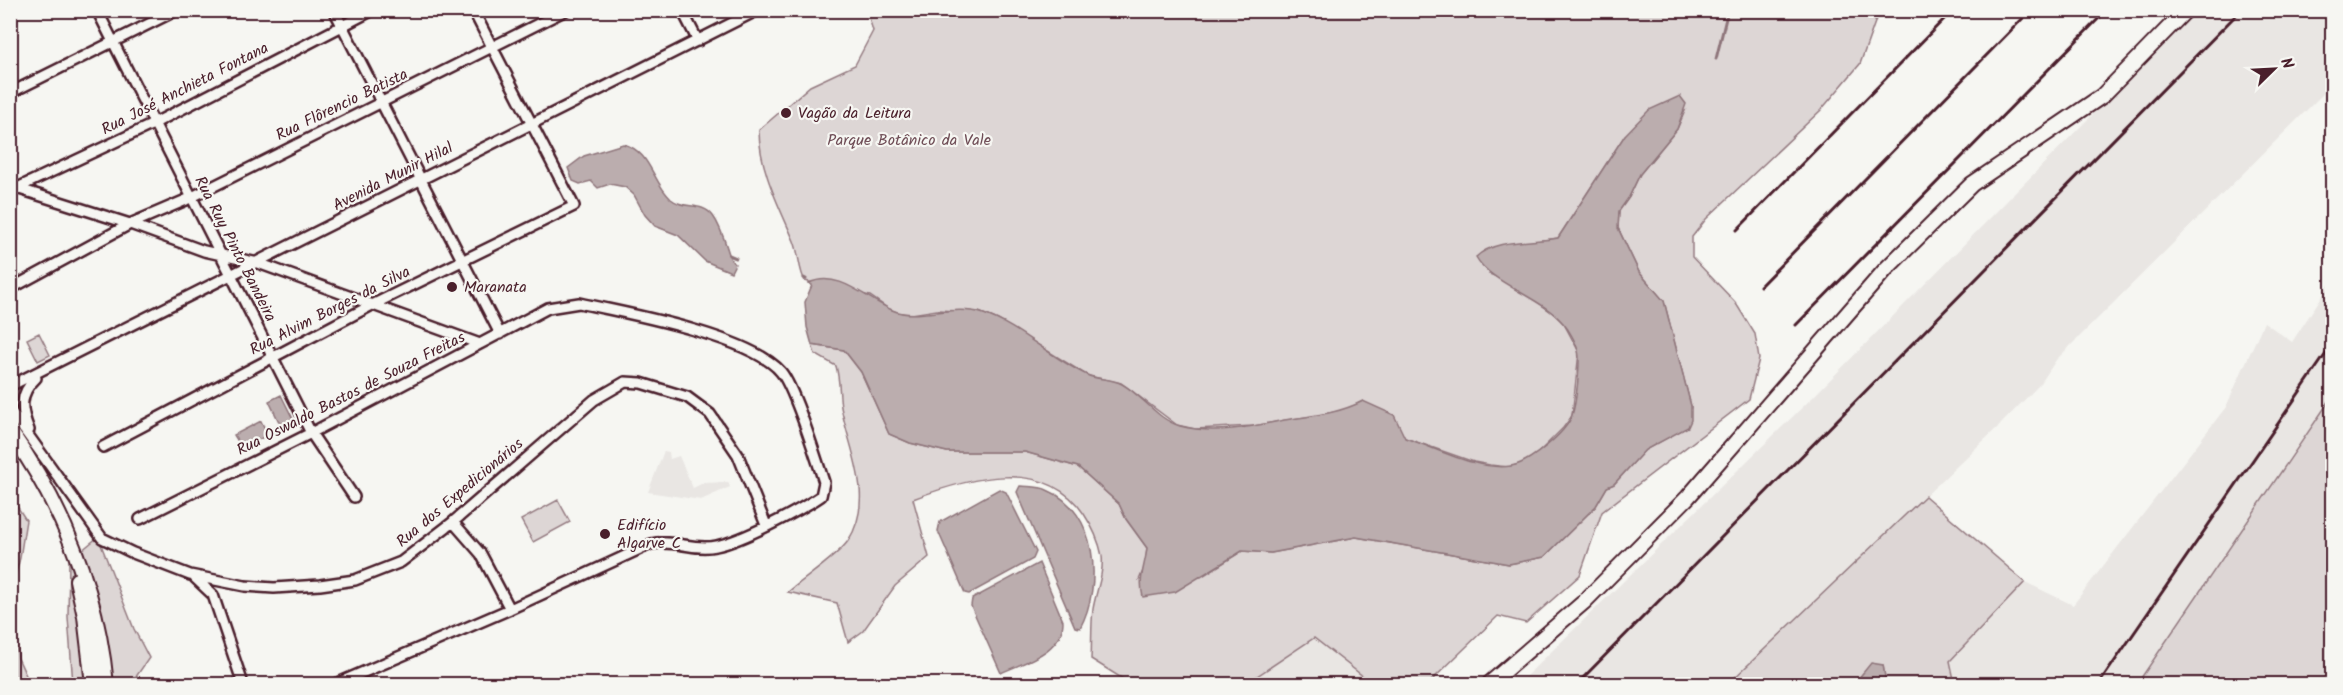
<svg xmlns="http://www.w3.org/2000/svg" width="2343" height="695" font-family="Kalam,sans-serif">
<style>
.built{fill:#e9e6e3}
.green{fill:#ddd6d5;stroke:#947a80;stroke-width:1.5}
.water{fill:#bbadae;stroke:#8e747a;stroke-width:1.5}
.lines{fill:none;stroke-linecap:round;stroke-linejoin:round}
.stream{stroke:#8e747a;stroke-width:3}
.street-casing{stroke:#4a1f2b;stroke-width:14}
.secondary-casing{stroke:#4a1f2b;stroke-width:18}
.street{stroke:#f6f6f2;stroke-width:9}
.secondary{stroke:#f6f6f2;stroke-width:14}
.rail{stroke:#4a1f2b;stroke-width:3}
.poi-dot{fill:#4a1f2b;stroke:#f6f6f2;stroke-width:2}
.labels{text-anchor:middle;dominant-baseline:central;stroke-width:4.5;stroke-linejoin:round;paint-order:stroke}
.street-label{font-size:16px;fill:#4a1f2b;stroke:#f6f6f2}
.poi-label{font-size:16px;fill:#4a1f2b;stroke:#f6f6f2;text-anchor:start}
.park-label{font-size:16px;fill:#6f4d56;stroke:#f6f6f2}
</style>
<rect width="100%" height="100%" fill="#f6f6f2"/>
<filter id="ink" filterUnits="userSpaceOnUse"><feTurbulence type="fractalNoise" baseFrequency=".0167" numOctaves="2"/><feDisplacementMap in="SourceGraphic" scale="12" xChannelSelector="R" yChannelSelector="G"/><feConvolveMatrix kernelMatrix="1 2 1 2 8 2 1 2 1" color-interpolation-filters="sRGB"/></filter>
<g filter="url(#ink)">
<path class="built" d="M2195,11H2332V85L2056,360L2041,383L1998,427L1728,684H1518L1813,397Z
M2332,281V397L2137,684H1955L1950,661L2025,582L2073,605L2226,407L2264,322L2292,342Z
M664,451L669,452L670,459L679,456L693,488L703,483L728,482L730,487L701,500L648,492Z
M1314,638L1373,684H1245Z"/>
<path class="green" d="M867,11H1879L1860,64L1821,110L1706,219L1692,237V257L1735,302L1755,334L1759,359L1749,399L1602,512L1580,575L1526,623L1498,616L1428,684H1373L1314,638L1245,684H1131L1091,659C1092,643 1091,626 1093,609C1096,591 1104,574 1102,556C1099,541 1092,526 1084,514C1045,456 968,478 913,499L929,557L895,586L863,631L848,642L837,603L788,592C803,579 838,556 848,541C876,498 849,450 841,407C839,393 840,380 836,366L815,354L812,345L844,350L861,372L889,434L910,443L947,452H1025L1078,467L1119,504L1126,519L1147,548L1145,566L1139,580L1201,577L1242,551L1271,553L1356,537L1509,564L1544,557L1596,506L1607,487L1614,484L1645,450L1687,427L1691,406L1664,301L1639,272L1618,228L1619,211L1629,197L1640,174L1677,129L1685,111L1625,135L1558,238L1515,244L1489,274L1505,280L1552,312L1564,324L1579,352L1572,416L1563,428L1535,456L1521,464L1508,467L1490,465L1474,462L1405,438L1363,401L1346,410L1253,426L1195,429L1177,425L1121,383L1088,376L998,320L979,312L937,310L905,315L889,309L870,296L805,281C799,271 799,253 794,241C779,206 759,169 759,130L810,86L855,65L873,31Z
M39,333L50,355L38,361L27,339Z
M2332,397V684H2137Z
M1925,496L2025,582L1950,661L1955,684H1886L1883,665L1863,673L1854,684H1728Z
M11,497L26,520L20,558L11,591Z
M558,500L570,522L533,542L521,520Z
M98,537L134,629L149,658L131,684H73L68,617L69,561Z
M11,599L18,658L30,684H11Z"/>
<path class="water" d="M1680,96L1686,104L1677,129L1640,174L1629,197L1619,211L1618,228L1639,272L1664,301L1691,406V420L1688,427L1645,450L1614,484L1607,487L1596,506L1544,557L1509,564L1356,537L1271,553L1242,551L1175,592L1143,597C1138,577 1145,567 1147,548L1126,519L1119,504L1078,467L1025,452H947L910,443L889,434L861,372L844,350L812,345L807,327L805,302L812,285L809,283C839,269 867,300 892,310C918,321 952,304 981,313C1020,326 1050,358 1087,375C1097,380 1112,378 1122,384C1142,395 1158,420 1180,426C1214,435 1251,427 1284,420C1311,416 1338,414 1363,401L1394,415L1405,438C1437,448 1477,471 1511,466C1528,464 1567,432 1572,415C1576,404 1581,361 1578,351C1576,342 1569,330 1563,323C1541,297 1490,283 1476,257C1495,238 1533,243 1558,238L1625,135L1649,110Z
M623,144C651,151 652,182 671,199C684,210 702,201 713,216C722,228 726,246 731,260L735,264L731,272L705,261L678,235L655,226L645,215L634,195L625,187L610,184L598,188L591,181L580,184L573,181L568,168L584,156Z
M281,395L293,419L281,426L269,401Z
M261,421L268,435L242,448L234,435Z
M1020,486C1029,487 1040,486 1047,490C1098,511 1103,585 1080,628L1075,627L1017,492Z
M999,489L1006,492L1036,552L1033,559L969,594L965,593L938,531L940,522Z
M1039,563L1063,621C1063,652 1024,662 1001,673L971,606L972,599Z
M1871,663L1883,665L1886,684H1854Z"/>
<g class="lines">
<path class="stream" d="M1716,59L1728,10
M729,255L736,258
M804,278L806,279"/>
<g class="street-casing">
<path id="street" d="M97,10L311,433L354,497
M334,10L500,334
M682,10L698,41
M10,93L177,10
M10,186L130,224L204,251L258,263L480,344
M15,189L149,126L373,10
M10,289L130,224L186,200L566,10
M10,386L758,10
M10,410L102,538L133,553L190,575L245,586L274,588L320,585L355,580L401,562L453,522L594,400L625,382L641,383L687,397L710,414L738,455L766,525
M29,430C21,410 18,395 36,378
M103,447L372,305L574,206L473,10
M140,519L311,433L548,308L579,303C626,313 751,336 781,372C795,389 816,458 824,482L821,496C799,511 742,541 716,546C694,551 673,539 651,544L510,609L336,684
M453,522L481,554L510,609
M195,578L213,595L243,684"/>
</g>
<g class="secondary-casing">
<path id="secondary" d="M10,431C64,508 97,591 106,684
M77,580L85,616L93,684
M1489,684L1584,602L1688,497L1886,269L1972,184L2102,96L2186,10"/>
</g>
<use href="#street" class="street"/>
<use href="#secondary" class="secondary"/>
<path class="rail" d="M1737,230L1953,10
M1760,286L2031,10
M1796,325L2107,10
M1577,684L2241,10
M2099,684L2332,345"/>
</g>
</g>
<g class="poi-dot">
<circle cx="786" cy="113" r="6"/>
<circle cx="452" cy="287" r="6"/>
<circle cx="605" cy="534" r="6"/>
</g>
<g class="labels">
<g class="street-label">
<text transform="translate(185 89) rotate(-27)">Rua José Anchieta Fontana</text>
<text transform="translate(342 105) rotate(-26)">Rua Flôrencio Batista</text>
<text transform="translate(393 177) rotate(-27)">Avenida Munir Hilal</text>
<text transform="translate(235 249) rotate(63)">Rua Ruy Pinto Bandeira</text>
<text transform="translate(330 311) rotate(-27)">Rua Alvim Borges da Silva</text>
<text transform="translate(351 394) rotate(-27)">Rua Oswaldo Bastos de Souza Freitas</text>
<text transform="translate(460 493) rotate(-40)">Rua dos Expedicionários</text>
</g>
<g class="poi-label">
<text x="798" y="113">Vagão da Leitura</text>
<text x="464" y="287">Maranata</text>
<text x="617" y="525">Edifício<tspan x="617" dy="18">Algarve C</tspan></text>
</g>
<g class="park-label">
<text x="909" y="140">Parque Botânico da Vale</text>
</g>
</g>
<rect width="2343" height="695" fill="none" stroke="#f6f6f2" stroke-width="36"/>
<rect x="18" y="18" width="2307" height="659" fill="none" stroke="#4a1f2b" stroke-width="2" filter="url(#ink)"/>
<g transform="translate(2274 69) rotate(66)" stroke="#f6f6f2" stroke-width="4.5" paint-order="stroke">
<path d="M0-4.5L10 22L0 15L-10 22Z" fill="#4a1f2b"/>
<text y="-9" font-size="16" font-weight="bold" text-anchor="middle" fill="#4a1f2b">N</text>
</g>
</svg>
